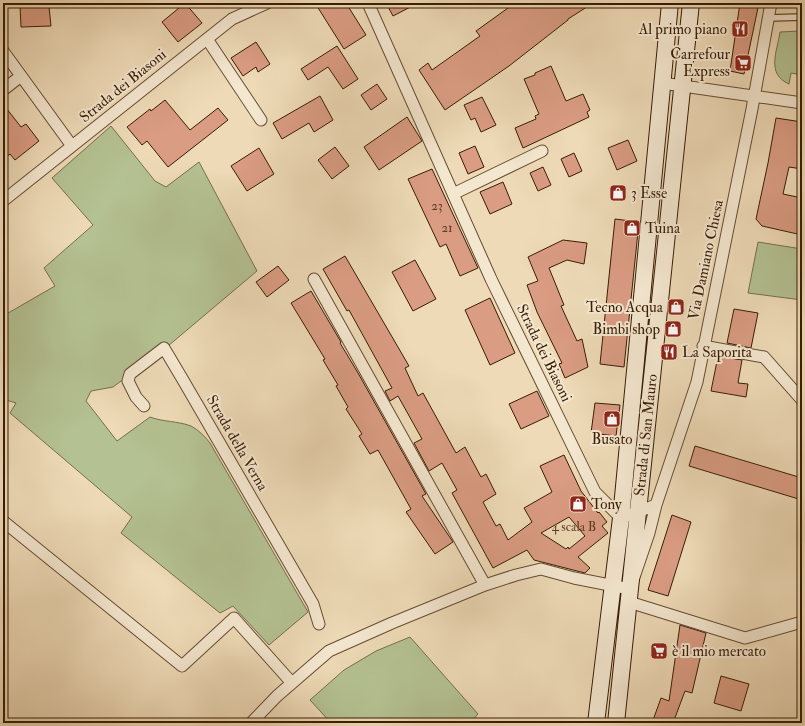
<svg xmlns="http://www.w3.org/2000/svg" width="805" height="726" font-family="'IM FELL Double Pica',serif">
<style>
.green{fill:#b4c192;stroke:#766e4b}
.building{fill:#da9c83;stroke:#381c04;fill-rule:evenodd}
.lines{fill:none;stroke-linecap:round;stroke-linejoin:round}
.lane-casing{stroke:#664c31;stroke-width:8}
.street-casing{stroke:#664c31;stroke-width:13}
.secondary-casing{stroke:#381c04;stroke-width:18}
.lane{stroke:#f4e7d0;stroke-width:5.5}
.street{stroke:#f4e7d0;stroke-width:11}
.secondary{stroke:#f4e7d0;stroke-width:16}
.labels{text-anchor:middle;dominant-baseline:central;stroke-width:4;stroke-linejoin:round;paint-order:stroke}
.number-label{font-size:13px;fill:#603c24}
.poi-label{font-size:15px;fill:#381c04;stroke:#f4e7d0;text-anchor:start}
.street-label{font-size:15px;fill:#381c04;stroke:#f4e7d0}
</style>
<rect width="100%" height="100%" fill="#eedab7"/>
<filter id="stains"><feTurbulence type="fractalNoise" baseFrequency=".005" numOctaves="4"/><feColorMatrix values="0 0 0 0 .2 0 0 0 0 .09 0 0 0 0 .02 0 0 0 .5 -.17"/></filter>
<radialGradient id="worn" r=".72"><stop offset=".6" stop-color="#630" stop-opacity="0"/><stop offset="1" stop-color="#630" stop-opacity=".3"/></radialGradient>
<path class="green" d="M800,24H802V75L791,73L789,84C766,74 777,52 780,32L800,31Z
M111,126L155,181L166,187L199,162L257,271L168,346L113,387L91,391L86,401L117,441L150,417C163,422 178,421 191,426C199,430 205,437 210,443L308,612L269,645L233,606L220,613L121,533L132,517L10,413L16,403L3,399V316L55,286L44,268L93,225L52,178Z
M758,242L802,249V300L748,293Z
M410,637L478,714L470,723H331L310,700L344,670L376,651Z"/>
<path class="building" d="M185,3L202,23L178,42L162,22Z
M315,3H346L366,35L344,49Z
M386,3H418L393,16Z
M515,3H593L568,19V20L509,66L445,110L419,70L428,63L432,70L480,36L476,31Z
M740,3H759L744,74L730,71Z
M20,6L49,7L51,26L21,27Z
M256,42L270,64L258,72L256,67L243,76L231,58Z
M337,46L358,79L343,89L328,67L308,80L301,69Z
M551,66L566,101L583,94L590,110L587,112L589,117L523,148L515,128L536,119L535,116L539,114L524,79L535,75V73Z
M377,84L387,99L371,110L361,95Z
M320,96L333,120L314,132L309,123L282,139L273,123Z
M482,97L496,125L481,132L475,118L471,120L464,105Z
M165,100L190,130L218,108L228,120L168,167L147,141L142,145L127,127L150,109L151,111Z
M3,104L21,127L26,124L39,141L15,160L10,154L3,160Z
M407,117L422,141L379,170L364,147Z
M776,118L802,122V169L789,167L783,194L802,198V235L762,226L756,219L768,163Z
M628,140L637,161L617,170L608,148Z
M475,146L484,167L468,174L459,153Z
M335,147L349,166L332,179L318,160Z
M259,148L274,174L247,191L231,166Z
M574,153L582,171L569,177L561,159Z
M543,167L551,185L538,191L530,173Z
M432,169L478,268L460,276L446,244L440,247L408,179Z
M503,182L512,204L490,214L480,192Z
M615,219L639,222L624,367L600,364Z
M563,240L587,243L584,264L567,260L549,268L564,305L561,306L577,341L582,339L588,367L565,378L559,364L562,363L537,312L527,285L538,281L528,257Z
M345,256L409,366L405,368L418,396L423,393L456,453L465,447L481,477L486,474L496,494L483,502L496,526L500,524L508,540L532,522L524,508L552,492L540,466L564,455L581,491L598,513L599,512L607,522L602,526L608,533L578,557L590,568L585,573L534,560L527,550L493,568L452,493L457,490L442,463L429,471L414,443L422,439L398,396L390,401L385,391L392,388L349,310L347,311L323,269ZM569,517L585,536L569,549L568,547L566,549L541,533Z
M415,260L436,299L413,311L392,272Z
M278,266L289,280L267,297L256,282Z
M311,291L341,342L340,343L358,373L426,494L422,496L453,542L435,554L406,512L411,509L378,450L370,454L359,436L362,434L346,409L348,407L336,386L338,385L323,360L325,359L291,303Z
M490,298L515,353L490,365L465,310Z
M734,309L758,313L751,348L727,343Z
M718,356L742,360L738,383L748,384L746,397L711,391Z
M537,391L549,416L521,429L509,404Z
M595,403L620,405L616,436L591,433Z
M695,446L802,478V500L689,466Z
M672,515L691,522L668,596L648,590Z
M680,625L706,633L692,693L685,691L673,723H652L661,698L669,701Z
M721,676L749,684L741,711L714,703Z"/>
<g class="lines">
<g class="lane-casing">
<path id="lane" d="M769,18L802,17"/>
</g>
<g class="street-casing">
<path id="street" d="M368,3L491,279L595,492L621,518L656,505L697,382L752,109L771,3
M207,39L261,120
M3,51L72,146
M662,83L802,103
M3,90L21,76
M453,194L542,151
M3,201L232,19L267,3
M314,279L485,585
M703,346L764,357L802,400
M144,406L136,397L128,381L130,374L164,348L183,380L313,604L319,624
M3,521L182,666L234,618L292,683
M629,602L745,638L802,622
M251,723L277,696L329,651L392,623L485,585L516,575L541,569L574,578L630,589L649,533L656,505"/>
</g>
<g class="secondary-casing">
<path id="secondary" d="M596,723L621,518L670,3
M616,723L691,3"/>
</g>
<use href="#lane" class="lane"/>
<use href="#street" class="street"/>
<use href="#secondary" class="secondary"/>
</g>
<defs>
<g id="restaurant-square" transform="scale(0.9)"><rect x="-9" y="-9" width="18" height="18" rx="4" fill="#8f2418" stroke="#f4e7d0"/><path d="M-5-6h1v4h1v-4h1v4h1v-4h1v5L-1.5 .5V6h-2V.5L-5-1ZM5-6V6H3V1.5H1.5Q1.5-4 5-6Z" fill="#fff"/></g>
<g id="supermarket-square" transform="scale(0.9)"><rect x="-9" y="-9" width="18" height="18" rx="4" fill="#8f2418" stroke="#f4e7d0"/><path d="M-6-5.5h2.5l.6 2H6L4.5 2H-2.5L-4.4-4H-6ZM-1.5 3.2a1.3 1.3 0 1 0 .1 0ZM3 3.2a1.3 1.3 0 1 0 .1 0Z" fill="#fff"/></g>
<g id="shop-square" transform="scale(0.9)"><rect x="-9" y="-9" width="18" height="18" rx="4" fill="#8f2418" stroke="#f4e7d0"/><path d="M-5-2.5h2.3a2.7 3.5 0 0 1 5.4 0H5L5.5 6h-11ZM-1.5-2.5h3a1.5 2.3 0 0 0-3 0Z" fill="#fff"/></g>
</defs>
<g fill-rule="evenodd">
<use href="#restaurant-square" x="740" y="29"/>
<use href="#supermarket-square" x="743" y="63"/>
<use href="#shop-square" x="618" y="193"/>
<use href="#shop-square" x="632" y="228"/>
<use href="#shop-square" x="676" y="307"/>
<use href="#shop-square" x="673" y="329"/>
<use href="#restaurant-square" x="669" y="352"/>
<use href="#shop-square" x="612" y="419"/>
<use href="#shop-square" x="578" y="504"/>
<use href="#supermarket-square" x="659" y="651"/>
</g>
<g class="labels">
<g class="number-label">
<text x="437" y="206">23</text>
<text x="447" y="228">21</text>
<text x="574" y="527">4 scala B</text>
</g>
<g class="poi-label">
<text x="727" y="29" text-anchor="end">Al primo piano</text>
<text x="730" y="54" text-anchor="end">Carrefour<tspan x="730" dy="17">Express</tspan></text>
<text x="631" y="193">3 Esse</text>
<text x="645" y="228">Tuina</text>
<text x="663" y="307" text-anchor="end">Tecno Acqua</text>
<text x="660" y="329" text-anchor="end">Bimbi shop</text>
<text x="682" y="352">La Saporita</text>
<text x="612" y="439" text-anchor="middle">Busato</text>
<text x="591" y="504">Tony</text>
<text x="672" y="651">è il mio mercato</text>
</g>
<g class="street-label">
<text transform="translate(123 86) rotate(-39)">Strada dei Biasoni</text>
<text transform="translate(706 260) rotate(-78)">Via Damiano Chiesa</text>
<text transform="translate(544 353) rotate(64)">Strada dei Biasoni</text>
<text transform="translate(646 435) rotate(-84)">Strada di San Mauro</text>
<text transform="translate(237 443) rotate(60)">Strada della Verna</text>
</g>
</g>
<rect width="805" height="726" fill="none" stroke="#eedab7" stroke-width="16"/>
<rect x="4" y="4" width="797" height="718" fill="none" stroke="#381c04" stroke-width="2"/>
<rect x="8" y="8" width="789" height="710" fill="none" stroke="#381c04"/>
<rect width="100%" height="100%" filter="url(#stains)"/>
<rect width="100%" height="100%" fill="url(#worn)"/>
</svg>
